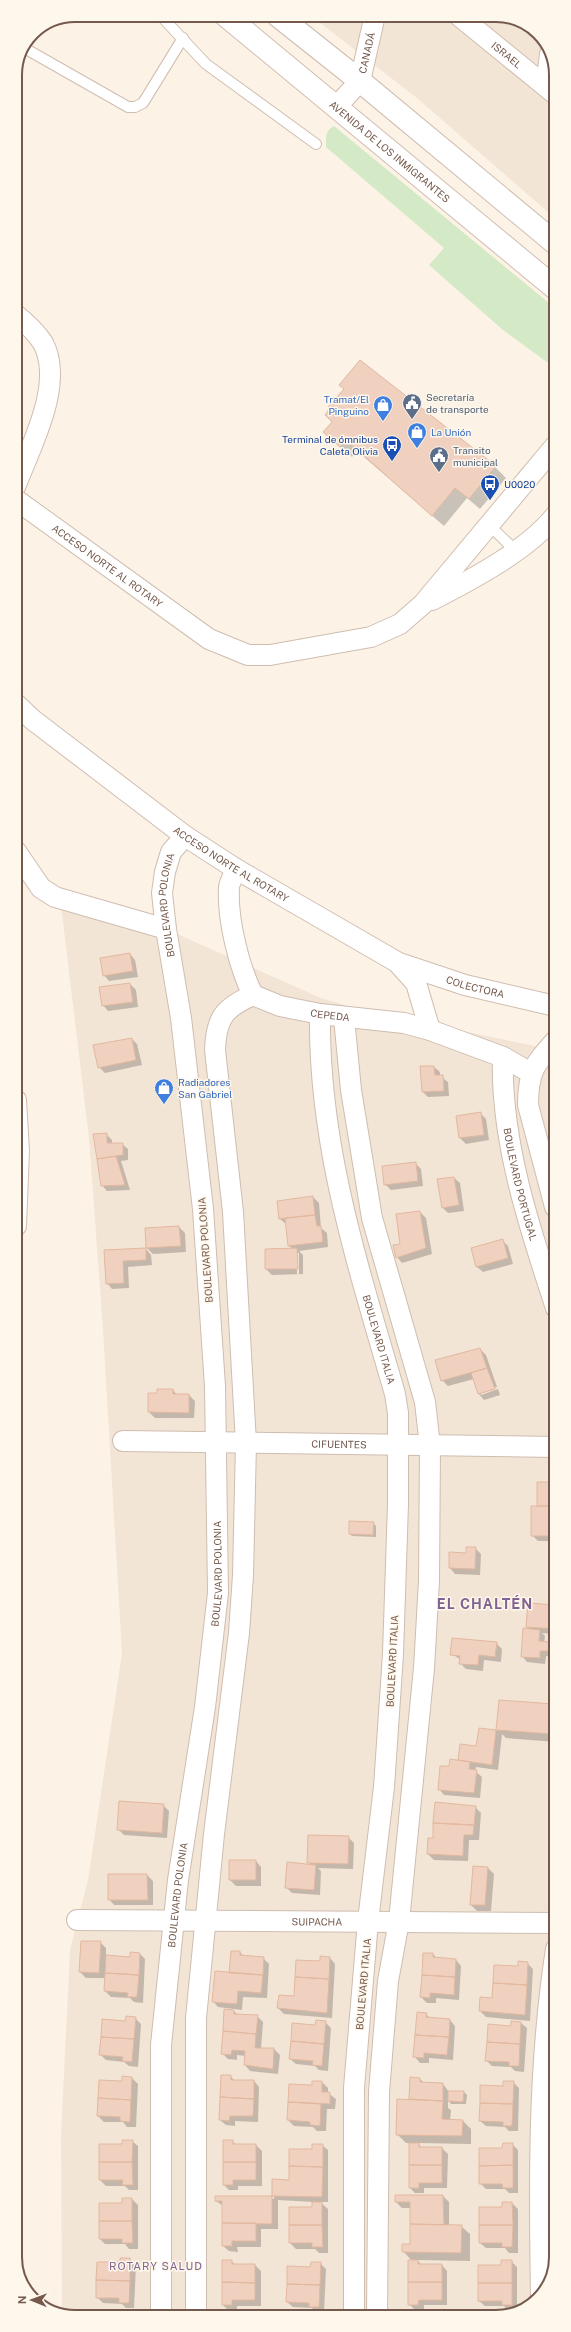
<svg xmlns="http://www.w3.org/2000/svg" width="571" height="2332" font-family="'Public Sans',sans-serif">
<style>
.residential{fill:#f3e5d5}
.green{fill:#d4e9c5}
.shadow{fill:#0003;fill-rule:evenodd}
.building{fill:#f0d1bf;stroke:#e2b89f}
.lines{fill:none;stroke-linecap:round;stroke-linejoin:round}
.service-casing{stroke:#cfbdb0;stroke-width:12}
.minor-casing{stroke:#cfbdb0;stroke-width:22}
.tertiary-casing{stroke:#cfbdb0;stroke-width:24}
.service{stroke:#fff;stroke-width:10}
.minor{stroke:#fff;stroke-width:20}
.tertiary{stroke:#fff;stroke-width:22}
.labels{text-anchor:middle;dominant-baseline:central;stroke-width:3;stroke-linejoin:round;paint-order:stroke}
.street-label{font-size:10px;fill:#74594c;stroke:#fef7ec}
.service-label{font-size:10px;fill:#4e5e75;stroke:#fef7ec;text-anchor:start}
.shop-label{font-size:10px;fill:#366cbe;stroke:#fef7ec;text-anchor:start}
.transit-label{font-size:10px;fill:#164399;stroke:#fef7ec;text-anchor:end}
.neighbourhood-label{font-size:11px;letter-spacing:1px;fill:#806390;stroke:#fef7ec}
.district-label{font-size:14px;font-weight:bold;letter-spacing:1px;fill:#806390;stroke:#fef7ec}
.rim{fill:none;stroke:#74594c;stroke-width:2}
</style>
<rect width="100%" height="100%" fill="#fcf3e6"/>
<path class="residential" d="M310,15H504L538,32L555,63V218L418,99Z
M60,897L166,929L321,998L369,1012L555,1050L556,2258L541,2296L508,2316L71,2317L62,2313L61,2135L70,1950L88,1880L122,1653L103,1330L89,1138Z"/>
<path class="green" d="M334,126L555,308V368L503,330L429,265L444,248L326,147C326,137 325,131 334,126Z"/>
<path class="shadow" d="M333,422L495,467L506,478L480,509L467,498L444,526L357,451L352,457L335,443L324,432Z
M130,954L135,960L138,977L109,981L104,975Z
M130,984L136,990L138,1007L108,1011L103,1005Z
M132,1039L137,1044L142,1065L105,1073L99,1067Z
M434,1067L440,1072V1076L448,1082L449,1096L428,1097L423,1092Z
M480,1113L486,1119L489,1140L466,1144L460,1138L457,1116Z
M106,1134L112,1140V1144H122L128,1149V1160L121,1161L130,1190L107,1191L102,1185Z
M415,1163L421,1169L423,1186L391,1190L385,1184Z
M454,1178L460,1183L464,1211L448,1213L442,1207Z
M313,1197L319,1203L321,1228L327,1233L328,1247L299,1251L303,1255V1274L272,1275L266,1269L293,1249L289,1246L286,1224L280,1219ZM296,1253H299V1274H297Z
M420,1212L426,1218L432,1254L402,1263L397,1257L401,1244Z
M179,1227L185,1233L186,1252L153,1254L147,1248Z
M502,1240L508,1246L513,1264L483,1272L477,1267Z
M146,1249L151,1255L152,1265L128,1267L129,1288L112,1289L107,1283L105,1251Z
M480,1349L486,1355L497,1387L481,1392V1395L498,1389L500,1395L484,1400L479,1394L474,1379L448,1386L442,1380Z
M173,1390L177,1395H189L195,1401L194,1418H155L149,1412L158,1394Z
M556,1483V1541H538L532,1535L538,1507Z
M373,1523L376,1526V1537L352,1536L350,1534Z
M475,1548L481,1554L480,1575L455,1574L450,1568V1553L467,1554Z
M556,1606V1634L542,1633L545,1636L544,1643H548L554,1649L553,1657L546,1656L545,1664L527,1662L522,1656L530,1630L527,1627Z
M496,1643L502,1649L501,1662L484,1660L483,1671L466,1669L460,1663L461,1660L452,1654Z
M500,1701L553,1705L556,1708V1742L506,1738L502,1734L498,1770L476,1767L475,1771L482,1777L480,1798L444,1795L439,1789L450,1768L459,1762L461,1745L477,1747L479,1729L497,1731Z
M163,1805L169,1811L167,1838L124,1835L118,1829Z
M475,1807L481,1813L479,1840H469L468,1861L434,1860L428,1854L434,1839Z
M348,1837L354,1843L353,1869L318,1868L321,1871L320,1895L292,1893L286,1887L312,1865L308,1862Z
M256,1861L261,1867V1886H236L230,1880Z
M474,1867L488,1868L494,1874L491,1911H477L471,1905Z
M147,1875L153,1881V1905H114L109,1899Z
M100,1942L106,1948V1956L131,1958L140,1954L145,1959L143,2003L134,2002L130,1998L111,1997L105,1991L106,1978H86L80,1972Z
M232,1952H240L244,1957L263,1958L269,1964L267,1998L243,1997L242,2010L218,2007L213,2001L230,1974Z
M433,1954L437,1959L456,1960L461,1966L459,2000L436,1998V2003H427L421,1997Z
M330,1958L335,1964L332,2018L284,2014L278,2008L295,1997L321,1962Z
M527,1963L533,1969L530,2021L486,2017L480,2011L493,1999L519,1967Z
M234,2011L238,2015L257,2016L263,2022L261,2049H274L280,2055L278,2074L250,2071L245,2065L246,2056L237,2055V2060L228,2059L222,2053Z
M426,2014L431,2019L450,2020L455,2026L453,2060L429,2058V2063H420L415,2057Z
M135,2018L141,2024L138,2067L129,2066L124,2062L106,2060L100,2054L126,2022Z
M325,2022L331,2028L328,2071L319,2070L315,2066L296,2064L290,2059L316,2026Z
M512,2022L521,2023L527,2028L524,2072L515,2071L511,2067L492,2066L486,2060L512,2027Z
M230,2076L235,2081H254L259,2087L258,2122L235,2121V2126L226,2125L220,2120Z
M123,2077L132,2078L138,2084L136,2127H127L123,2122H104L98,2116L123,2082Z
M411,2078L420,2079L424,2083L443,2084L449,2092H464L467,2095L466,2104H451L448,2100V2108L451,2110L450,2120L463,2121L471,2129V2144L418,2143L422,2148H442L448,2154L447,2188H424V2193H415L410,2188V2143H406L397,2134L410,2100Z
M313,2082H322L328,2088V2093L336,2099L335,2109H327L326,2131H317L313,2127L294,2126L288,2120L290,2085L313,2087Z
M513,2082L519,2088L518,2131H509L505,2127L486,2126L480,2121L504,2087Z
M132,2141L138,2146V2190H129L125,2186H106L100,2180V2145H123Z
M232,2141L236,2145H256L262,2151V2186H238V2190H229L224,2185Z
M512,2144L518,2150V2193H509L505,2189H486L480,2183L503,2149Z
M322,2145L328,2150V2202H320L328,2209V2253H319L315,2249H296L290,2243L313,2208V2202L278,2200V2229H261V2247H237L238,2252L229,2251L223,2246V2206L216,2201V2197L274,2199L273,2180L290,2181L313,2150Z
M396,2196H443L449,2202V2226H461L470,2234V2261L417,2260L422,2265H442L447,2271V2305H424V2310H415L409,2304L412,2261L403,2251L411,2245V2208H402L396,2202Z
M132,2199L138,2205V2249H129L125,2244H105L100,2239L123,2204Z
M512,2203L518,2209V2253H509L505,2248H486L480,2243L503,2208Z
M121,2259H130L136,2265L134,2308H126L122,2304L103,2303L97,2297L121,2263Z
M231,2261L236,2265H255L261,2271V2306H237V2310H228L223,2305Z
M511,2261L517,2267V2311H508L504,2306H485L479,2301L502,2266Z
M320,2263L326,2269L324,2312H316L312,2308L293,2307L287,2302L311,2268Z"/>
<path class="building" d="M360,360L496,466L469,499L455,488L432,516L346,440L340,447L323,432L332,422L325,415L330,408L328,407L344,389L339,385Z
M130,953L133,971L103,976L100,958Z
M130,983L133,1002L102,1006L99,987Z
M132,1038L136,1060L98,1068L93,1045Z
M420,1066H434L435,1075H443L444,1091L422,1092Z
M481,1112L484,1135L459,1138L456,1116Z
M107,1133V1143H123V1155L97,1159L93,1134Z
M116,1156L125,1185L101,1186L97,1159Z
M416,1162L418,1181L384,1185L382,1166Z
M454,1177L459,1205L442,1208L437,1179Z
M313,1196L315,1215L279,1219L277,1201Z
M420,1211L426,1248L396,1258L393,1245L400,1244L396,1214Z
M315,1215L317,1226H321L323,1242L288,1246L285,1218Z
M179,1226L181,1246L146,1248L145,1228Z
M503,1239L508,1258L476,1267L471,1248Z
M146,1248V1260L123,1261L124,1283L106,1284L104,1250Z
M297,1248L298,1269H265V1249Z
M480,1348L487,1368L441,1381L435,1360Z
M487,1368L495,1389L478,1394L471,1373Z
M157,1389H173V1394H189V1413L148,1412V1393H157Z
M537,1482H556V1506H537Z
M531,1506H556V1536H531Z
M349,1521L374,1522L373,1535L349,1534Z
M466,1547H476L475,1569L449,1568V1552L466,1553Z
M528,1603L556,1605V1629L526,1627Z
M523,1628L540,1630L539,1641L549,1642L548,1651H540V1658L521,1657Z
M452,1638L497,1642L495,1657L479,1655L478,1665L459,1664L460,1656L450,1655Z
M499,1700L554,1704L552,1734L496,1730Z
M479,1728L496,1730L492,1765L458,1760L460,1744L476,1746Z
M450,1759L470,1762L469,1769L477,1770L474,1793L438,1790L440,1766H449Z
M119,1801L164,1804L162,1833L117,1830Z
M435,1802L476,1806L474,1825L433,1823Z
M433,1823L474,1825L473,1835H464L463,1856L427,1854L428,1838H433Z
M308,1835L349,1836L348,1864L307,1863Z
M229,1860H256V1880H229Z
M287,1862L316,1865L314,1890L285,1888Z
M473,1866L488,1867L485,1905H470Z
M108,1874H147L148,1900H108Z
M81,1941H101L99,1973L79,1972Z
M231,1951H240V1955L264,1957L263,1975L229,1973Z
M130,1952L140,1953L139,1975L105,1973L106,1955L130,1957Z
M423,1953H433V1957L456,1959L455,1977L422,1975Z
M320,1956L330,1957L329,1979L295,1977L296,1960L320,1961Z
M518,1961L528,1962L527,1985L493,1983L494,1965L518,1966Z
M215,1971L263,1975L261,1993L238,1991L237,2004L212,2002Z
M105,1973L139,1975L137,1997H127L128,1993L104,1991Z
M422,1975L455,1977L454,1995L430,1993V1998L420,1997Z
M295,1977L329,1979L327,2013L277,2008L279,1995L294,1996Z
M493,1983L527,1985L525,2015L479,2011L480,1997L492,1998Z
M224,2009L234,2010V2014L258,2015L256,2034L223,2031Z
M417,2012L427,2013L426,2017L450,2019L449,2037L415,2035Z
M126,2016L136,2017L134,2039L101,2037L102,2019L125,2021Z
M316,2020L326,2021L324,2044L291,2041L292,2023L315,2025Z
M511,2021L521,2022L520,2044L487,2042L488,2024L511,2026Z
M223,2031L256,2034L255,2048H274L273,2069L244,2065L245,2051L232,2050L231,2055L221,2054Z
M415,2035L449,2037L447,2055L424,2053V2058L413,2057Z
M101,2037L134,2039L132,2062L122,2061L123,2057L99,2055Z
M291,2041L324,2044L322,2066L312,2065L313,2061L289,2059Z
M487,2042L520,2044L519,2066H509V2062L485,2061Z
M221,2075H231V2080H254V2099L220,2097Z
M122,2076L132,2077L131,2100L98,2098L99,2080L122,2081Z
M410,2077L420,2078V2082L443,2083V2101L409,2099Z
M312,2081H322V2092H330V2104L288,2102L289,2084L312,2085Z
M503,2081H514L513,2104L480,2103V2085L503,2086Z
M448,2091H464L463,2102L448,2101Z
M220,2097L254,2099L253,2116H230L229,2121L219,2120Z
M98,2098L131,2100L130,2122L120,2121V2117L97,2116Z
M397,2099L443,2101L442,2119L463,2120L462,2136L396,2135Z
M288,2102L321,2104L320,2126L310,2125V2122L287,2120Z
M480,2103L513,2104L512,2126H503V2122L479,2121Z
M122,2140H133L132,2162H99V2144H122Z
M223,2140H233V2144H256V2162H223Z
M409,2143H419V2147H442V2165H409Z
M503,2143H513V2165L479,2166V2148H502Z
M312,2144H323V2167L289,2166V2149H312Z
M99,2162H132L133,2185H122L123,2180H99Z
M223,2162H256V2180H233V2185H223Z
M409,2165H442V2183H419V2188H409Z
M513,2165V2188H503L502,2184H479V2166Z
M289,2166L323,2167L322,2197L272,2196V2179L289,2180Z
M395,2195H443L444,2225L410,2224V2202H395Z
M215,2196H272V2224L222,2223V2201H215Z
M122,2198H132V2221H99V2203H122Z
M312,2202H322V2225H289V2207H312Z
M502,2202H512L513,2225H479V2207H502Z
M99,2221H132L133,2243H122V2239H99Z
M222,2223H256V2241H232V2246H222Z
M410,2224L462,2225L461,2253L402,2252V2244H410Z
M289,2225H322L323,2247H312V2243H289Z
M479,2225H513L512,2247H502V2243H479Z
M120,2258H130V2281L96,2280L97,2262H120Z
M222,2260H232V2264H255V2283L222,2282Z
M408,2260H418V2264H442V2282H408Z
M501,2260H512V2283H478V2265H501Z
M311,2262H321L320,2285L287,2284V2266L310,2267Z
M96,2280L130,2281L129,2303H119V2298H96Z
M222,2282L255,2283V2300H232V2305H222Z
M408,2282H442V2300H419L418,2305H408Z
M478,2283H512V2305H502V2301H478Z
M287,2284L320,2285L319,2307H309V2303L286,2302Z"/>
<g class="lines">
<g class="service-casing">
<path id="service" d="M160,15L206,64L316,144
M26,49L128,107H135L143,103L183,38
M490,526L515,550"/>
</g>
<g class="minor-casing">
<g id="minor">
<path id="s1" d="M458,15L555,94"/>
<path d="M546,86L550,54"/>
<path id="s2" d="M337,106L360,81L375,15"/>
<path d="M15,314C25,322 36,332 43,343C65,384 30,448 15,487"/>
<path id="s3" d="M15,499L209,639L248,655H270L371,637L400,624L423,604L555,446"/>
<path d="M432,600C471,580 528,550 555,516"/>
<path id="s4" d="M15,703L33,720L185,836L236,869L397,962L416,983L430,1030"/>
<path d="M15,850L41,888L55,897L166,929"/>
<path id="s5" d="M236,869C234,875 230,881 229,887C227,919 239,967 253,995L280,1006L320,1014L404,1023L430,1030L503,1057L531,1073"/>
<path id="s6" d="M399,963L465,985L555,1006"/>
<path id="s7" d="M320,1014C318,1146 359,1269 395,1394L398,1413V1504L393,1654L384,1787L368,1921L354,2088V2316"/>
<path d="M344,1018L351,1090L372,1218L425,1402L430,1446L429,1581L424,1668L399,1921L388,1981L379,2092L377,2316"/>
<path d="M555,1041C534,1065 528,1072 528,1105L555,1207"/>
<path id="s8" d="M503,1057C500,1139 530,1230 556,1308"/>
<path d="M16,1100L19,1151L16,1226"/>
<path id="s9" d="M123,1441L556,1447"/>
<path id="s10" d="M77,1920L556,1923"/>
<path d="M541,2297C539,2181 538,2064 556,1949"/>
<path id="s11" d="M161,2317V2045L178,1880L205,1707L218,1593L215,1386L203,1209L181,1018L166,929L162,893L165,872L171,852L185,836"/>
<path d="M196,2317V2018L214,1834L239,1633L243,1575L246,1443L233,1212L215,1050C216,1018 224,1008 253,995"/>
</g>
</g>
<g class="tertiary-casing">
<g id="tertiary">
<path id="s12" d="M225,15L555,288"/>
<path d="M277,15L360,81L555,243"/>
</g>
</g>
<use href="#service" class="service"/>
<use href="#minor" class="minor"/>
<use href="#tertiary" class="tertiary"/>
</g>
<defs>
<g id="civic-pin" transform="scale(1)"><path d="M0 17L-7.5 6A9.5 9.5 0 1 1 7.5 6Z" fill="#5c6f8a" stroke="#fef7ec"/><path d="M-.6-6.5H3V-4.5H.6V-3L4-1V1h2V6H-6V1h2V-1L-.6-3ZM-1.2 2.5V6h2.4V2.5Z" fill="#fff"/></g>
<g id="shop-pin" transform="scale(1)"><path d="M0 17L-7.5 6A9.5 9.5 0 1 1 7.5 6Z" fill="#3f7fe0" stroke="#fef7ec"/><path d="M-5-2.5h2.3a2.7 3.5 0 0 1 5.4 0H5L5.5 6h-11ZM-1.5-2.5h3a1.5 2.3 0 0 0-3 0Z" fill="#fff"/></g>
<g id="bus-pin" transform="scale(1)"><path d="M0 17L-7.5 6A9.5 9.5 0 1 1 7.5 6Z" fill="#1a4fb4" stroke="#fef7ec"/><path d="M-5-6H5V4H4V6H2V4H-2V6H-4V4H-5ZM-3.5-4V0h7V-4ZM-3.5 1.2v1.5H-2V1.2ZM2 1.2v1.5H3.5V1.2Z" fill="#fff"/></g>
</defs>
<g fill-rule="evenodd">
<use href="#civic-pin" x="412" y="403"/>
<use href="#shop-pin" x="383" y="405"/>
<use href="#shop-pin" x="417" y="432"/>
<use href="#bus-pin" x="392" y="445"/>
<use href="#civic-pin" x="439" y="456"/>
<use href="#bus-pin" x="490" y="484"/>
<use href="#shop-pin" x="164" y="1088"/>
</g>
<g class="labels">
<g class="street-label">
<text stroke="none"><textPath href="#s2" startOffset="63">CANADÁ</textPath></text>
<text stroke="none"><textPath href="#s1" startOffset="63">ISRAEL</textPath></text>
<text stroke="none"><textPath href="#s12" startOffset="214">AVENIDA DE LOS INMIGRANTES</textPath></text>
<text stroke="none"><textPath href="#s3" startOffset="114">ACCESO NORTE AL ROTARY</textPath></text>
<text stroke="none"><textPath href="#s4" startOffset="270">ACCESO NORTE AL ROTARY</textPath></text>
<text stroke="none"><textPath href="#s11" startOffset="1419">BOULEVARD POLONIA</textPath></text>
<text stroke="none"><textPath href="#s6" startOffset="80">COLECTORA</textPath></text>
<text stroke="none"><textPath href="#s5" startOffset="211">CEPEDA</textPath></text>
<text stroke="none"><textPath href="#s8" startOffset="129">BOULEVARD PORTUGAL</textPath></text>
<text transform="translate(205 1250) rotate(-94)">BOULEVARD POLONIA</text>
<text stroke="none"><textPath href="#s7" startOffset="332">BOULEVARD ITALIA</textPath></text>
<text stroke="none"><textPath href="#s9" startOffset="216">CIFUENTES</textPath></text>
<text stroke="none"><textPath href="#s11" startOffset="747">BOULEVARD POLONIA</textPath></text>
<text transform="translate(392 1661) rotate(-87)">BOULEVARD ITALIA</text>
<text stroke="none"><textPath href="#s11" startOffset="423">BOULEVARD POLONIA</textPath></text>
<text stroke="none"><textPath href="#s10" startOffset="240">SUIPACHA</textPath></text>
<text transform="translate(363 1984) rotate(-85)">BOULEVARD ITALIA</text>
</g>
<g class="service-label">
<text x="426" y="397">Secretaría<tspan x="426" dy="12">de transporte</tspan></text>
<text x="453" y="450">Transito<tspan x="453" dy="12">municipal</tspan></text>
</g>
<g class="shop-label">
<text x="369" y="399" text-anchor="end">Tramat/El<tspan x="369" dy="12">Pinguino</tspan></text>
<text x="431" y="432">La Unión</text>
<text x="178" y="1082">Radiadores<tspan x="178" dy="12">San Gabriel</tspan></text>
</g>
<g class="transit-label">
<text x="378" y="439">Terminal de ómnibus<tspan x="378" dy="12">Caleta Olivia</tspan></text>
<text x="504" y="484" text-anchor="start">U0020</text>
</g>
<g class="neighbourhood-label">
<text x="156" y="2266">ROTARY SALUD</text>
</g>
<g class="district-label">
<text x="485" y="1604">EL CHALTÉN</text>
</g>
</g>
<path d="M0 0H571V2332H0ZM75 22H496A53 53 0 0 1 549 75V2257A53 53 0 0 1 496 2310H75A53 53 0 0 1 22 2257V75A53 53 0 0 1 75 22Z" fill="#fef7ec" fill-rule="evenodd"/>
<path class="rim" d="M75 22H496A53 53 0 0 1 549 75V2257A53 53 0 0 1 496 2310H75A53 53 0 0 1 22 2257V75A53 53 0 0 1 75 22Z"/>
<g transform="translate(32 2300) rotate(271)" stroke="#fef7ec" stroke-width="3" paint-order="stroke">
<path d="M0-3L7 15L0 10L-7 15Z" fill="#74594c"/>
<text y="-6" font-size="11" font-weight="bold" text-anchor="middle" fill="#74594c">N</text>
</g>
</svg>
